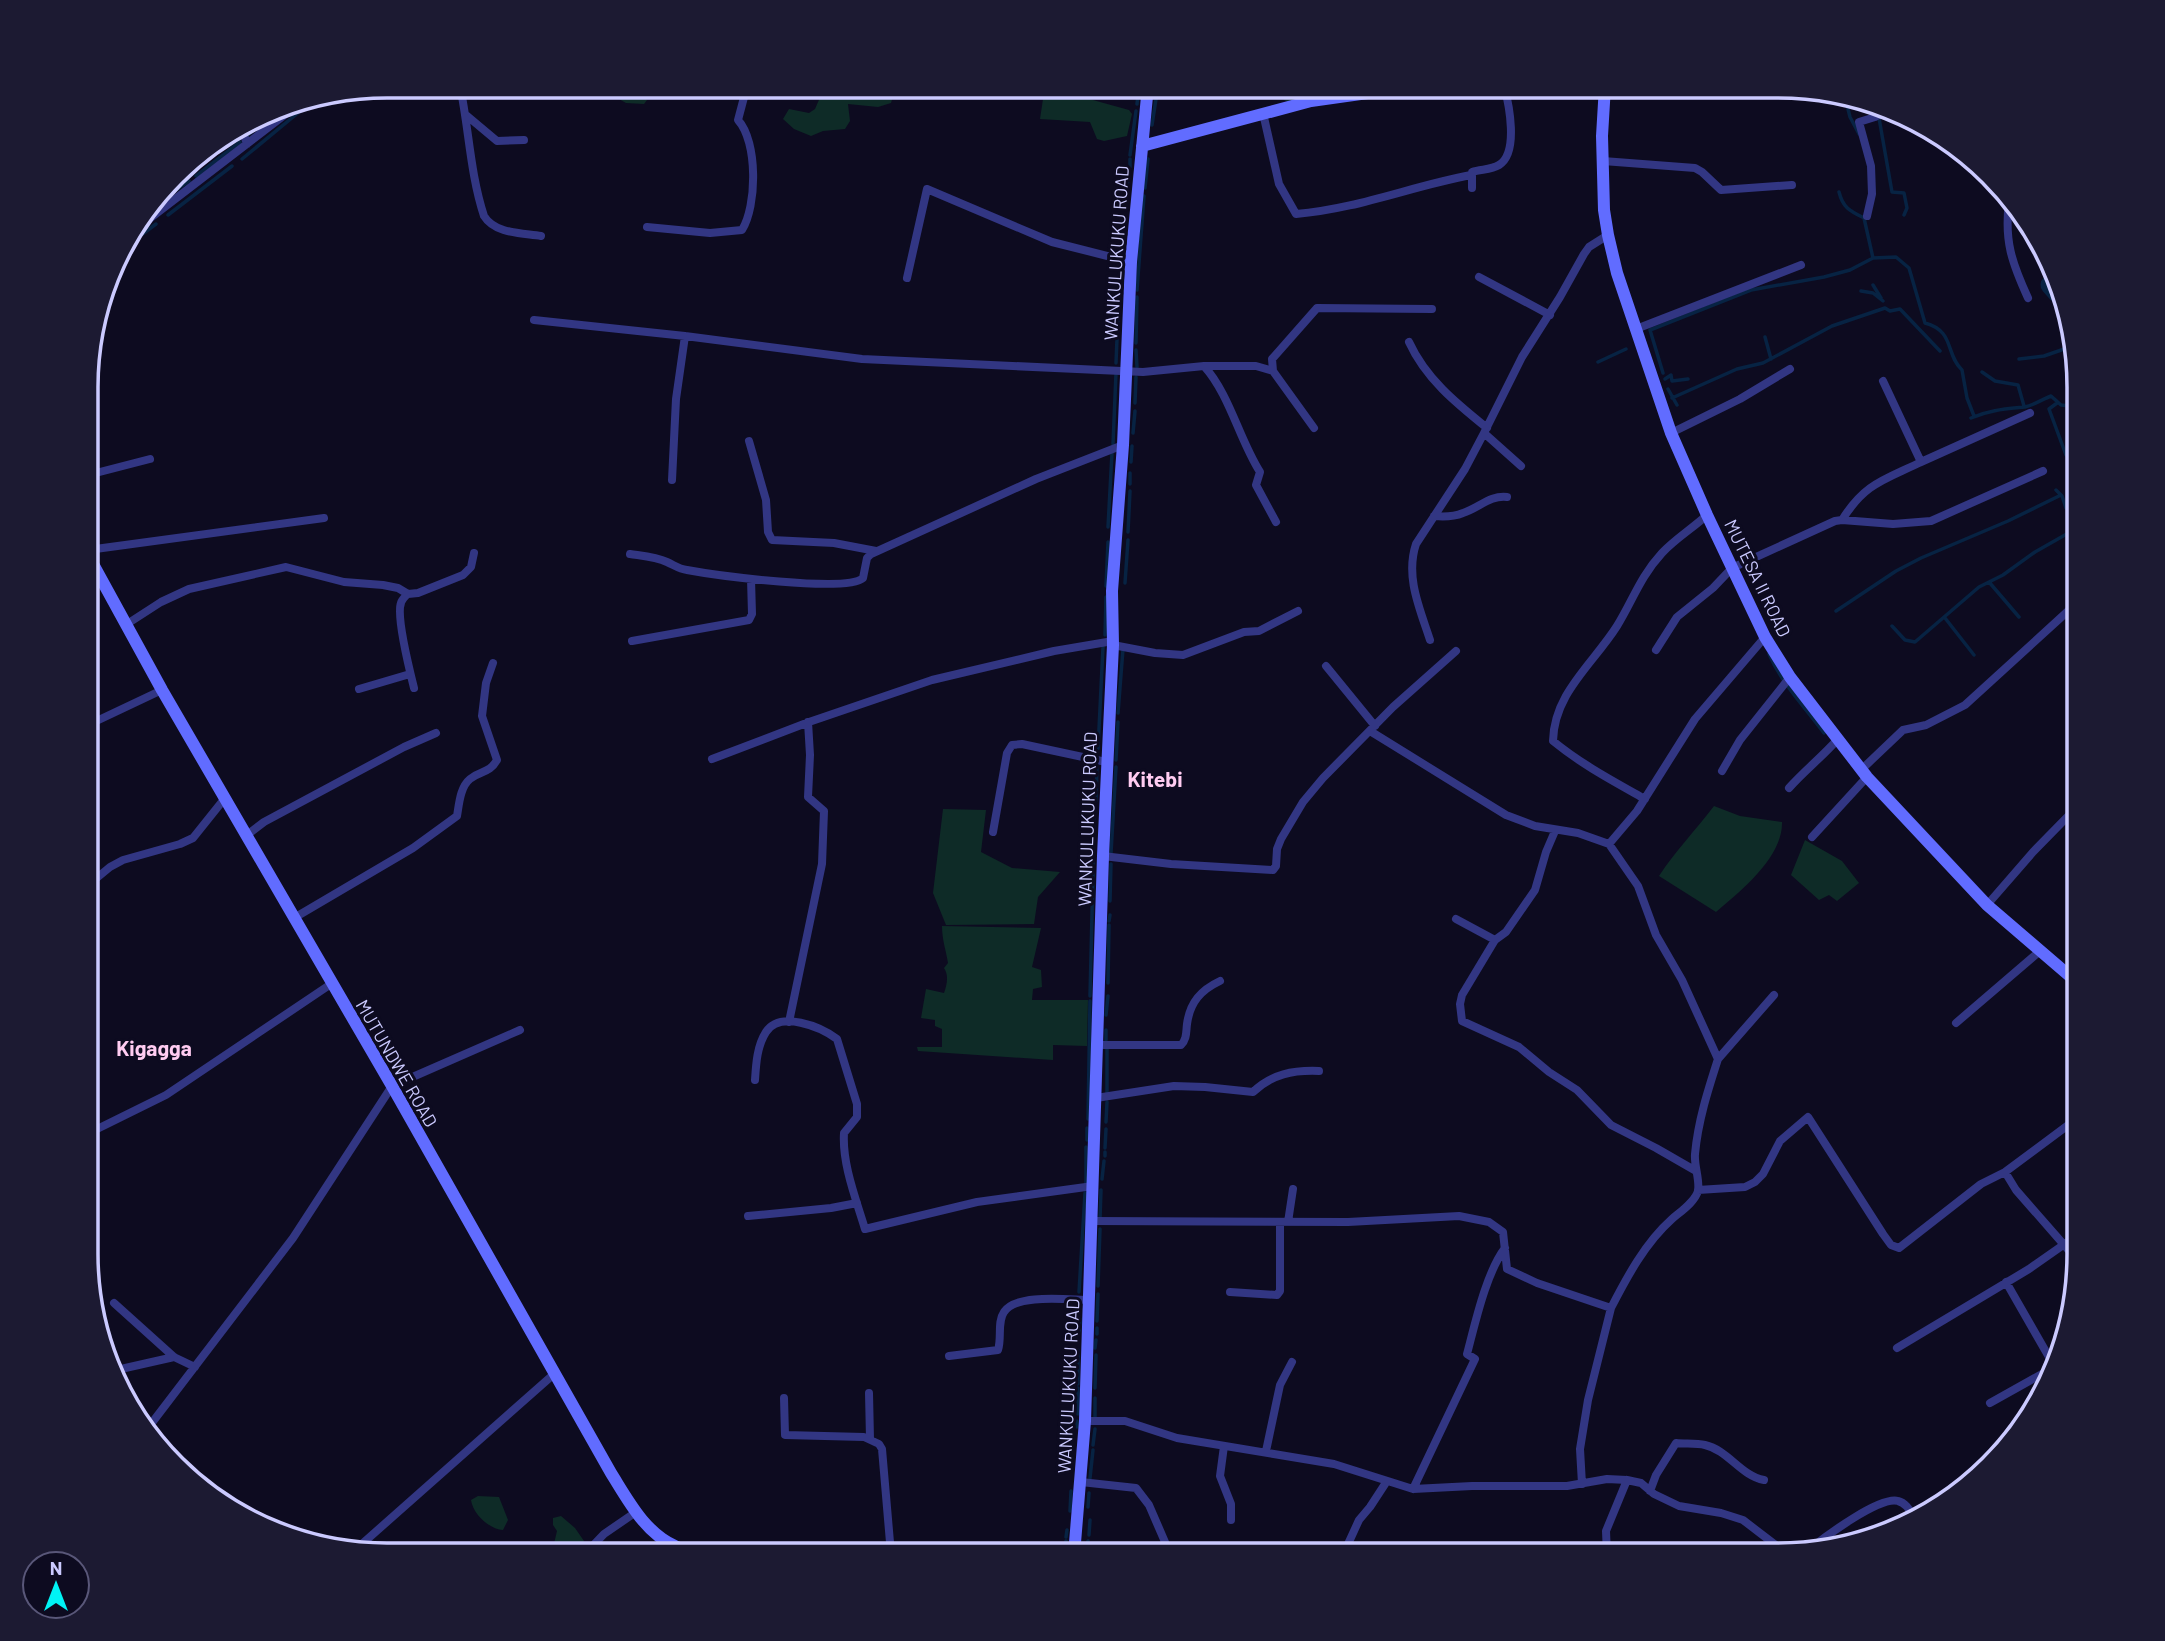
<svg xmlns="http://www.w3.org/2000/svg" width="2165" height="1641" font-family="Barlow,sans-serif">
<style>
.green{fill:#0e2b27}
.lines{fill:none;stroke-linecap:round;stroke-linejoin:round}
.stream{stroke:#072343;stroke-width:3.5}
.river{stroke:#072343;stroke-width:19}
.street{stroke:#323683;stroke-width:8}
.secondary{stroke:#616cff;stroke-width:12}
.labels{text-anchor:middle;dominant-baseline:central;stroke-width:6;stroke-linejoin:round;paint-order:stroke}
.street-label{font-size:18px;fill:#cbcaff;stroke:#0d0b20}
.quarter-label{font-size:21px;font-weight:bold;fill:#ffccf1;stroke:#0d0b20}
.rim{fill:none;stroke:#cbcaff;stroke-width:3.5}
</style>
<rect width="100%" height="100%" fill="#0d0b20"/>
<path class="green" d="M622,86H637V92L647,100L644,104L626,103L619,99Z
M825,86H896L891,103L878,107L848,104L850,121L845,129L823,131L811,136L794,129L783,119L789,109L809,113L815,109Z
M1066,86H1134L1133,98L1066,88Z
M1278,86H1311L1307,98L1291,103L1284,100Z
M1053,89L1129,110L1132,114L1127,136L1104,141L1097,139L1090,122L1040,119L1043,99Z
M1714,806L1740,816L1782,822C1783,857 1741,891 1716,912L1659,876C1675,851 1696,830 1714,806Z
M943,809L986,810L981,852L1012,868L1060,872L1038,897L1034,924L946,925L933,893Z
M1805,840L1842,861L1859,883L1837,901L1829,895L1819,900L1791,875Z
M942,926L1041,928L1032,967L1041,970L1042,987L1033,989L1032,1000H1088L1087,1046L1053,1045V1060L918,1051L917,1047H942V1029L935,1026V1020L921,1018L926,989L944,993C947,985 949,975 944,968L948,963C946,950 942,940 942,926Z
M478,1496L499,1497L508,1520L503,1530C489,1529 473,1514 471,1500Z
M561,1516L575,1528L584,1541C576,1552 567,1560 552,1552L557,1531L553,1525V1518Z"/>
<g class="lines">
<path class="stream" d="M1845,97L1850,117L1859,134
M1137,104L1139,86
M1879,118L1892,192L1904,193L1907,208L1904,215
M1152,125L1158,86
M248,135L284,106
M1130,155L1136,111
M242,159L316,98
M1130,159V167
M196,176L240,142
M1145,188L1148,159
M173,192L189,181
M1839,192C1843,208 1850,211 1864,218L1873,258
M1126,194L1129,172
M147,212L166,198
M168,215L232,166
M121,250L156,224
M1120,258L1123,224
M1873,285L1881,298
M1137,290L1144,196
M1861,291L1873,293L1883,301
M1765,337L1771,359
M1136,343L1137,297
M1136,350L1137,367
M2019,359L2044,356L2070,347
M1598,362L1626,349
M1116,363L1120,267
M1982,372L1995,381L2018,385L2024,406
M1663,373L1650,330L1751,290L1824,277L1850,270L1873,258L1896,257L1909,268L1925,323C1955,331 1945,354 1962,370L1967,398L1974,416
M1665,379L1671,375L1672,381L1688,379
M1668,389L1677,405
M1672,398L1737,369L1763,363L1832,326L1885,308L1890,311L1900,309L1940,351
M1135,403L1136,377
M2057,403L2049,409L2066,455
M1971,418C1989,410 2006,409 2025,407C2034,405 2043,399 2051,396L2061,405L2079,407
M1133,433L1135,411
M1113,444L1116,373
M1131,462L1132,446
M2071,463L2079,478
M1130,484V473
M2056,490L2062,496L2066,508L2079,514
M1108,527L1112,453
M1128,532L1130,491
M1989,582L2019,617
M1125,583L1128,540
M1106,586L1108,542
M1836,611L1896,571L1921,558L2008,521L2061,495
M1945,618L1974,655
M1892,626L1905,640L1915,642L1979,587L2003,575L2035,552L2079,527
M1105,635L1106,597
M1769,654C1782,684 1805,707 1824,733
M1118,713L1123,649
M1098,749L1103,647
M1116,760L1118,722
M1096,801L1097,764
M1094,819L1095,806
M1093,848L1094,824
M1111,853L1116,767
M1093,869V856
M1110,901L1111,864
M1109,921L1110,915
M1108,983L1109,925
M1090,996L1093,873
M1106,1015L1108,996
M1106,1030V1040
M1107,1093V1048
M1088,1119L1090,1001
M1106,1122L1107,1102
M1087,1128V1140
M1105,1148L1106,1129
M1105,1156V1152
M1102,1179L1104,1161
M1086,1185V1147
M1100,1219L1101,1190
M1098,1286L1100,1229
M1079,1292L1085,1193
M1080,1304V1309
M1097,1321L1098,1294
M1097,1328V1334
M1079,1334L1080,1319
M1095,1348L1096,1340
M1078,1350V1384
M1095,1388L1096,1355
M1078,1414V1388
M1095,1419V1398
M1077,1427V1421
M1093,1445L1095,1429
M1090,1478L1093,1450
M1088,1507L1089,1493
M1070,1511L1071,1491
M1089,1535L1090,1520
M1066,1537L1067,1530
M1064,1551L1066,1541
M1084,1552L1088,1541"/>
<path class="river" d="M2050,285L2057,293"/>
<path class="street" d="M460,86C469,129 470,173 484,216C495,234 522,233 541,236
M1263,113L1279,184L1296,214C1357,209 1412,186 1471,175
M466,115L497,141L524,140
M242,129L247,144
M1603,161L1695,168L1702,172L1721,190L1792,185
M1472,188V172C1481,169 1491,170 1499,165C1519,153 1509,104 1504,86
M2009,202C2004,241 2012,263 2028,298
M1867,216L1872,194L1871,166L1859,122L1875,117L1890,108
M647,227L710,233L742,230C757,206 758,142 738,120L747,86
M127,236L304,100
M1479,277L1550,315
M907,278L927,189L1052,242L1131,262
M534,320L685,336L862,359L1143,372L1204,366C1230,395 1239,439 1260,472L1256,485L1276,522
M1636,329L1801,265
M1409,342C1426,379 1456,403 1487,428
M1204,366H1256L1273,371L1314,428
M1273,371L1272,359L1317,308L1432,309
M1883,381L1921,462L2030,413
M1671,433L1740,399L1790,369
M749,441L766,500L768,532L772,540L834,543L876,551
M1521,466L1484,433L1522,357L1560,297L1584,254L1589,247L1608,235
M88,475L150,459
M672,480L676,399L685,336
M1434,516C1444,517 1453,517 1463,513C1479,508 1490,495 1507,497
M1842,520C1865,483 1884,480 1921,462
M88,550L324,518
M630,554C643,556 656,557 667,562C674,565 679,569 687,570C714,575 847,593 863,578L867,558L871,554L1036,479L1123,445
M408,594C406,595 401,601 401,603C396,616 410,672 414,688
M127,624L161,602L189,589L286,567L344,582L383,585L398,588L408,594L418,593L463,575L471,567L474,553
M1430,640C1420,609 1405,577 1416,544L1465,469L1484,433
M632,641L749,620L752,614L751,579
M1113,645L1155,653L1183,655L1244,632L1259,631L1298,611
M1656,650L1677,617L1713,588L1732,568L1835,521L1842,520L1893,524L1931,521L2043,471
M1326,666L1375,726
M359,689L410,674
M88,725L162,690
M1370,731L1506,815L1535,826L1578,833L1609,844L1638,886L1656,935L1682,980L1718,1059L1774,995
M712,759L809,722L932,680L1054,651L1113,641
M1861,770L1903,730L1926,725L1965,705L2079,601
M1722,771L1740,740L1790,677
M1789,788C1804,771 1822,757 1837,740
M1645,799C1613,781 1581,764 1553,741C1554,693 1593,664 1617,626C1633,600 1640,577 1662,553C1675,539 1693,528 1707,515
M1555,831L1546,852L1535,890L1506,932L1495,940L1462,995L1460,1004L1462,1021L1519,1047L1549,1072L1577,1090L1611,1125L1656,1148L1696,1171
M993,832L1007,753L1012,745L1022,744L1106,762
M247,835L264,822L404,747L436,733
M1812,837L1867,777
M1609,844L1637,811L1695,719L1765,637
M1103,856L1171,864L1273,870L1276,866L1277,849L1281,839L1303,802L1323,778L1393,707L1456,651
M87,886L110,867L123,860L180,844L193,838L225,798
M1987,905L2033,852L2079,805
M294,918L413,848L457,816C459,805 460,787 470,779C481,770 489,774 497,760L482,716L486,683L493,663
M1456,919L1495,940
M789,1022L822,864L824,811L808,797L810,755L808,722
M1956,1023L2040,951
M1098,1045H1181C1187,1039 1186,1032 1187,1024C1190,1002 1201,990 1220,981
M755,1080C756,1064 757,1046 766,1032C780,1010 821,1027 837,1039L857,1104V1117L844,1133C842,1164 856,1199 865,1229L977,1202L1093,1186
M1096,1098L1174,1086L1205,1087L1253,1092C1272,1074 1293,1070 1319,1071
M87,1134L166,1095L331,984
M2005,1172L2016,1190L2079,1262
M1698,1190L1745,1187L1755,1182L1763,1174L1780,1141L1808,1117L1883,1234L1891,1245L1899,1248L1981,1184L2005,1172L2079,1117
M748,1216L831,1208L857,1203
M1092,1221L1348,1222L1459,1216L1489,1222L1503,1232L1507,1269L1537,1283L1611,1308C1627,1277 1645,1243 1672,1219C1680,1212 1695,1202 1698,1191C1700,1180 1694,1166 1695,1154C1698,1121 1708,1090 1718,1059
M1288,1222L1293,1189
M1230,1292L1277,1295L1280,1291V1222
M114,1303L174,1357L195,1367
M1897,1348L2029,1269L2079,1234
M949,1356L998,1350C1002,1338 997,1322 1004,1312C1016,1293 1070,1300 1090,1300
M112,1371L174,1357
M869,1393L870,1439
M784,1398L785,1435L864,1437L879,1444L882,1449L891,1554
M1990,1403L2049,1370L2051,1365L2049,1357L2006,1282
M1085,1421H1125L1177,1438L1334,1464L1413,1489L1472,1486H1567L1607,1479L1627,1480L1641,1483L1654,1494L1679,1506L1721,1513L1743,1520L1786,1553
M148,1428L293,1238L392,1086L520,1030
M1224,1446L1220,1476L1231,1504V1520
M1266,1451L1280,1385L1292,1362
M1081,1482L1136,1488L1149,1505L1165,1542
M1582,1484L1580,1449L1588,1400L1611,1308
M1413,1489L1475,1359L1467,1354C1475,1324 1486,1273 1505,1248
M1650,1491L1656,1475L1676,1443C1685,1444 1696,1443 1705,1445C1728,1450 1741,1476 1764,1480
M664,1538V1555
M1811,1548C1826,1536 1880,1496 1898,1501C1907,1503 1911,1513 1916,1520
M354,1551L554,1374
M584,1555L604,1534L636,1512
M1343,1555L1359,1520L1370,1507L1387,1481
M1607,1555L1606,1531L1627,1480"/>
<path class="secondary" d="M1605,86L1602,136L1604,210L1608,235L1617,273L1671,433L1707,515L1765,637L1790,677L1867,777L1987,905L2079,984
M1142,146L1311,101L1417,86
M88,555L162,690L392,1086L611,1473C628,1500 645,1533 675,1546C685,1551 697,1552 707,1555
M844,1555H959
M1074,1555L1085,1421L1103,856L1113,645L1112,591L1123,445L1131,262L1148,86"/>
</g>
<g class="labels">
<g class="street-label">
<text transform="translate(1116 253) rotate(-86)">WANKULUKUKU ROAD</text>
<text transform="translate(1758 578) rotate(64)">MUTESA II ROAD</text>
<text transform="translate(1087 819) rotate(-88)">WANKULUKUKU ROAD</text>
<text transform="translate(397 1063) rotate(60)">MUTUNDWE ROAD</text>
<text transform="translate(1068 1386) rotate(-87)">WANKULUKUKU ROAD</text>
</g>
<g class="quarter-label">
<text x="1155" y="778">Kitebi</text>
<text x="154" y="1047">Kigagga</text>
</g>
</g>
<path d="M0 0H2165V1641H0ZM387 98H1778A289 289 0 0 1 2067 387V1254A289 289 0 0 1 1778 1543H387A289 289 0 0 1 98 1254V387A289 289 0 0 1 387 98Z" fill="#1c1a32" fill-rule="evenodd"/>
<path class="rim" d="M387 98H1778A289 289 0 0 1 2067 387V1254A289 289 0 0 1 1778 1543H387A289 289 0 0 1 98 1254V387A289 289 0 0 1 387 98Z"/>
<g transform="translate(56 1585)"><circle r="33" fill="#0d0b20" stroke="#595779" stroke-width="2"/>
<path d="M0-5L12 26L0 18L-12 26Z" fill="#00f3f5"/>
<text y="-10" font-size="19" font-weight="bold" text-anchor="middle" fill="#cbcaff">N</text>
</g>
</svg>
